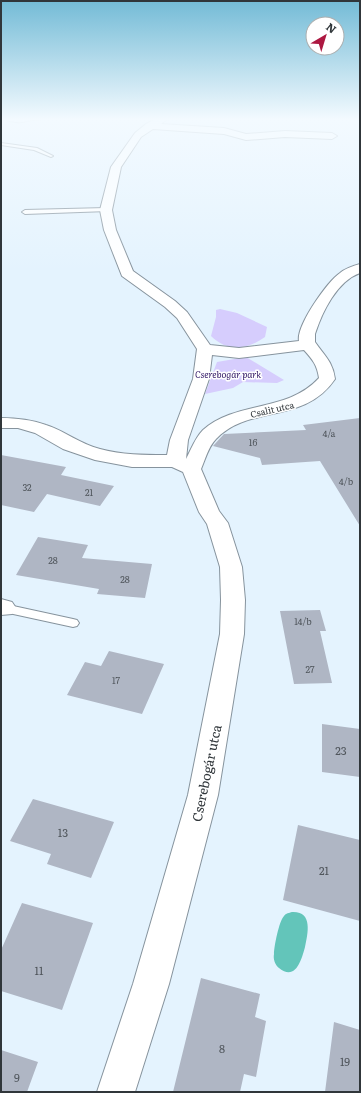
<svg xmlns="http://www.w3.org/2000/svg" width="361" height="1093" font-family="Literata,serif">
<style>
.green{fill:#d6cdfd}
.water{fill:#63c5ba}
.building{fill:#afb6c4}
.lines{fill:none;stroke-linecap:round;stroke-linejoin:round}
.lane-casing{stroke:#86939d;stroke-width:2}
.street-casing{stroke:#86939d;stroke-width:2}
.lane{fill:#fff;fill-rule:evenodd}
.street{fill:#fff;fill-rule:evenodd}
.labels{text-anchor:middle;dominant-baseline:central;stroke-width:3;stroke-linejoin:round;paint-order:stroke}
.far-park-label{font-size:9px;font-style:italic;fill:#39206b;stroke:#fff}
.far-street-label{font-size:9px;fill:#30363a;stroke:#fff}
.number-label{font-size:9px;fill:#50565c}
.near-number-label{font-size:11px;fill:#50565c}
.near-street-label{font-size:13px;fill:#30363a;stroke:#fff}
</style>
<rect width="100%" height="100%" fill="#e4f3fe"/>
<path class="green" d="M220,309L237,313L267,327L265,337C247,350 227,352 211,336L216,317V310Z
M246,357L284,380L277,383L243,382L233,388L205,394L217,362Z"/>
<path class="water" d="M292,912C313,911 308,933 305,947C302,958 296,982 279,968C275,965 273,959 274,954C274,947 279,921 284,916C286,913 289,913 292,912Z"/>
<path class="building" d="M360,418V526L320,461L262,465L260,458L213,446L224,434L306,430L303,425Z
M1,455L66,467L61,475L114,486L100,506L47,494L34,512L1,505Z
M38,537L88,545L82,558L152,564L145,598L97,594L99,589L16,575Z
M320,610L326,631H320L332,683L294,684L280,611Z
M109,651L164,664L142,714L67,695L85,662L101,666Z
M322,724L360,729V777L322,772Z
M33,799L114,822L91,878L47,864L51,854L10,841Z
M298,825L360,840V921L283,900Z
M22,903L93,923L62,1010L1,991V950Z
M201,978L260,994L255,1017L266,1021L256,1077L244,1074L240,1092H173Z
M334,1022L360,1030V1092H325Z
M1,1050L38,1062L27,1092H1Z"/>
<g class="lines">
<g class="lane-casing">
<path id="lane" d="M33,118H53L24,121L22,120Z
M1,143L37,148L53,156L51,157L34,150L1,145Z
M106,208L108,209V211L25,214L22,212L25,210Z
M4,604L73,619L77,620L79,623L77,626L73,627L4,612L1,611V605Z"/>
</g>
<g class="street-casing">
<path id="street" d="M3,118H27L28,120C23,124 8,122 3,118Z
M158,118H168L161,124L224,128L246,134L285,131L332,133L337,136L332,139L285,137L246,140L224,134L153,129L141,137L121,167L112,210L116,230L133,271L175,301L187,312L210,345L239,348L299,341C296,326 327,282 340,273C346,268 353,266 360,264V273C337,281 322,312 315,334V342C324,355 333,362 335,379C304,425 249,404 216,439C208,447 205,460 201,469L219,511L228,523L242,567L245,600L244,634L218,795L169,984L135,1092H97L133,984L188,795L220,634L221,600L220,567L207,524L199,512L183,472L172,467H132L95,460L63,449L35,433L18,428H1V418C17,418 32,420 46,425C65,431 80,444 100,449C122,455 144,455 167,455L170,440L193,379L197,349L177,318L165,307L122,276L104,230L100,210L111,167L135,133L146,124ZM304,350C313,360 317,365 319,378C287,413 237,400 203,430C195,438 191,450 186,459L188,440L209,379L212,355L239,358Z
M1,599L12,602L16,608L12,614L1,615Z"/>
</g>
<use href="#lane" class="lane"/>
<use href="#street" class="street"/>
</g>
<linearGradient id="sky" x2="0" y2="1"><stop stop-color="#73bbd6"/><stop offset="0.44" stop-color="#f3faff"/><stop offset="1" stop-color="#f3faff" stop-opacity="0"/></linearGradient>
<rect width="361" height="271" fill="url(#sky)"/>
<g class="labels">
<g class="far-park-label">
<text x="228" y="374">Cserebogár park</text>
</g>
<g class="far-street-label">
<text transform="translate(272 409) rotate(-13)">Csalit utca</text>
</g>
<g class="number-label">
<text x="329" y="433">4/a</text>
<text x="253" y="442">16</text>
<text x="346" y="481">4/b</text>
<text x="27" y="487">32</text>
<text x="89" y="492">21</text>
<text x="53" y="560">28</text>
<text x="125" y="579">28</text>
<text x="303" y="621">14/b</text>
<text x="310" y="669">27</text>
<text x="116" y="680">17</text>
</g>
<g class="near-number-label">
<text x="341" y="750">23</text>
<text x="63" y="832">13</text>
<text x="324" y="870">21</text>
<text x="39" y="970">11</text>
<text x="222" y="1048">8</text>
<text x="345" y="1061">19</text>
<text x="17" y="1077">9</text>
</g>
<g class="near-street-label">
<text transform="translate(206 773) rotate(-78)">Cserebogár utca</text>
</g>
</g>
<rect width="361" height="1093" fill="none" stroke="#30363a" stroke-width="4"/>
<g transform="translate(325 36) rotate(38)"><circle r="19" fill="#ffffff" stroke="#acafb0"/>
<path d="M0-3L7 15L0 10L-7 15Z" fill="#ad1841"/>
<text y="-6" font-size="11" font-weight="bold" text-anchor="middle" fill="#30363a">N</text>
</g>
</svg>
